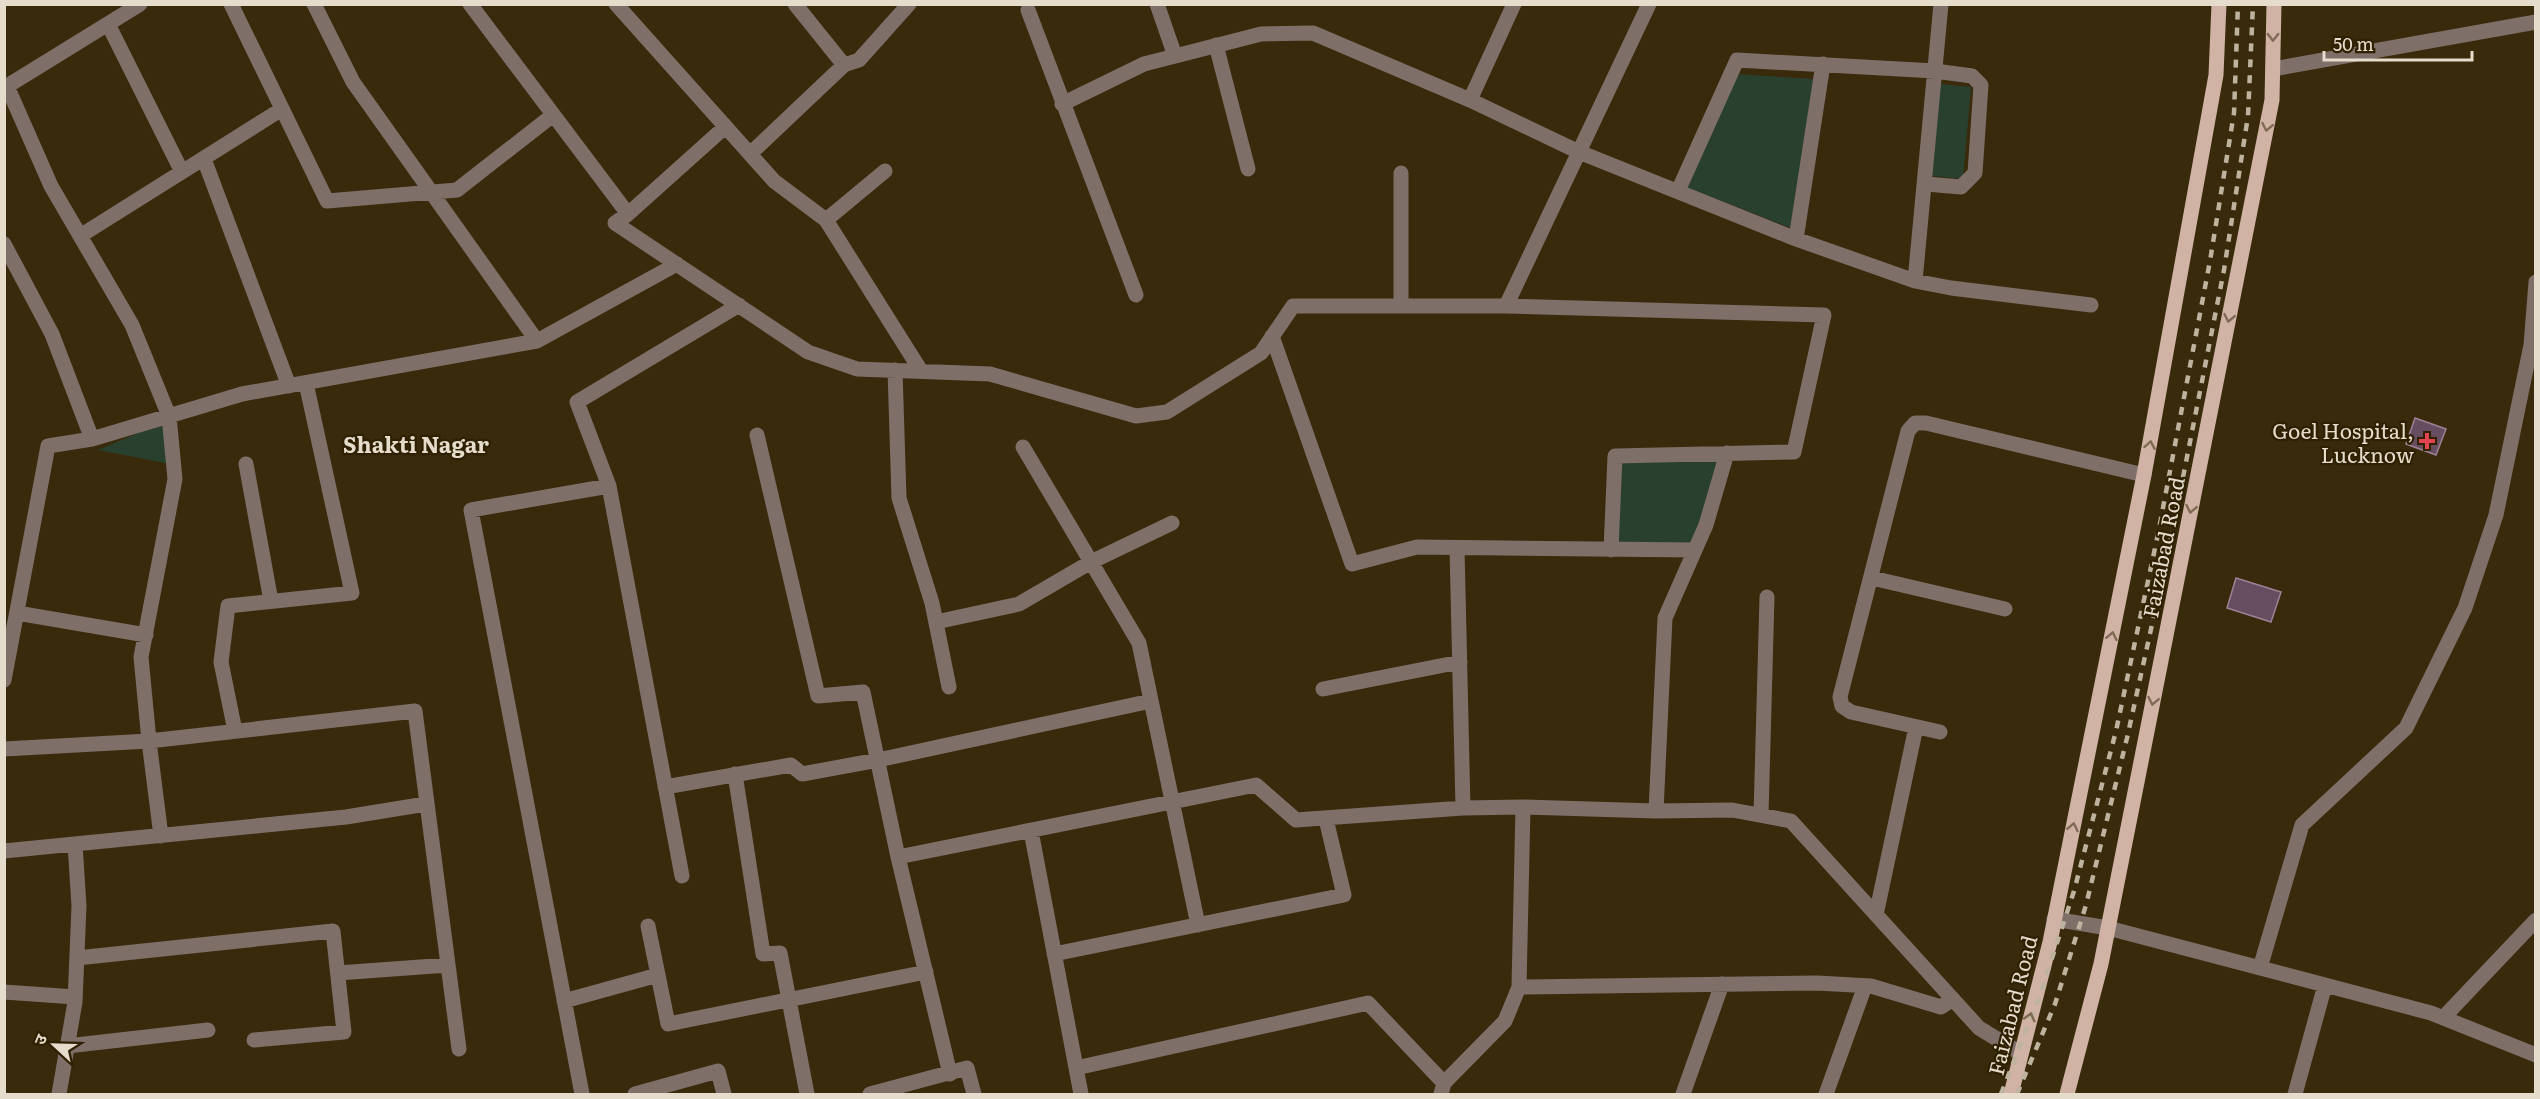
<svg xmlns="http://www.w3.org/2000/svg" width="2540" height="1099" font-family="Literata,'Noto Sans Devanagari',serif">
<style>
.green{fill:#2a402e}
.building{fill:#664d60;stroke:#9f8097;stroke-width:1.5}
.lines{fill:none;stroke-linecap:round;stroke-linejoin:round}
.minor{stroke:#7e6f69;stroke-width:15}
.major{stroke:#d0b3a5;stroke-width:15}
.rail{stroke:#bdb39e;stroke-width:4.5;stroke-dasharray:8 8;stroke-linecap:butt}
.oneway{stroke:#7f6a53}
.health-dot{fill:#e0444e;stroke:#2e2001;stroke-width:2}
.labels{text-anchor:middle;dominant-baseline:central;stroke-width:4.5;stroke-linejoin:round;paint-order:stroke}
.poi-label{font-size:21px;fill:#e5dccb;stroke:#2e2001;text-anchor:end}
.street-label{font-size:21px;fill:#e5dccb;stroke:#2e2001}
.neighbourhood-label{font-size:22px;font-weight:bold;fill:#e5dccb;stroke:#2e2001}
</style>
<rect width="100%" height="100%" fill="#382a0b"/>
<path class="green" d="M1737,74L1814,79L1791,228L1686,187Z
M1940,84L1971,87L1963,179L1932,176Z
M162,423L170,464L98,450Z
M1719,461L1692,545L1616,544L1619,462Z"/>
<path class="building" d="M2415,418L2446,429L2436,455L2406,444Z
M2236,578L2281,592L2271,622L2227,608Z"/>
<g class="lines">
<path class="minor" d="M231,4L327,201L457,190L553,115
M314,4L353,82L537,341
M470,4L628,214L615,223L808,352L857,369L990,374L1136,416L1167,412L1261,353L1293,306H1506L1824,315L1794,452L1615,456L1611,550
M616,4L774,181L826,220L921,371
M1157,4L1175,56
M1028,10L1136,295
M108,24L182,172
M1216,45L1248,169
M844,65L859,60L909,4
M2273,69L2536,22
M7,86L51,186L132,325L169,416L175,479L141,657L149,741L161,836
M4,88L140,4
M1470,100L1514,4
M1062,104L1144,64L1261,34L1313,33L1470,100L1579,152L1796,239L1915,281L1951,288L2091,305
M750,154L844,65L795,4
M204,159L289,386
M1401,173V306
M1678,191L1737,60L1935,71L1972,76L1981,85L1975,173L1961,187L1926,184
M628,214L725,127
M826,220L885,171
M80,236L282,109
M1796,239L1823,64
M4,244L52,334L92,439L242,394L537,341L677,264
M1915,281L1941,4
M1506,306L1649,4
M1272,336L1352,564L1417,547L1694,550
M895,370L899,498L932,603L949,687
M757,435L818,696L863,692L898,857L950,1074
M1023,447L1139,643L1198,925
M246,464L271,601
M1457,548L1463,808
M1872,578L2005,609
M17,613L146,635
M936,622L1019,604L1091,562L1172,523
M4,680L48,446L92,439
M1323,689L1460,662
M235,731L221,662L228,606L352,593L306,383
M1940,732L1851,712L1842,706L1840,697L1908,431L1915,423H1926L2144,475
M4,749L149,741L415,711L459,1049
M735,774L763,954L780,953L807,1094
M665,787L791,765L802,774L878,760L1151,701
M1656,811L1665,618L1706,525L1727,453
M1761,815L1767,597
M1031,831L1081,1094
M4,851L346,817L426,804
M898,857L1256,785L1296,820L1463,808L1523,807L1656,811L1732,810L1791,821L1979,1028L2020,1053
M682,876L609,486L577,402L739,305
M1876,915L1916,727
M2054,919L2108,928L2431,1013L2536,1055
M648,926L668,1024L926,972
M1054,954L1344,895L1326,819
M77,958L333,931L344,1032L254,1040
M2260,968L2302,825L2406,728L2465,608L2496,515L2531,345L2536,282
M338,973L448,965
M1519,987L1817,983L1871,986L1941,1007L1953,999
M4,992L75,997
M564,1001L658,975
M2443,1018L2536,920
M67,1046L208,1030
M1076,1068L1368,1003L1444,1083
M59,1094L75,1002L79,906L75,844
M582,1094L471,510L609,486
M635,1094L718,1071L724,1094
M870,1094L967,1068L974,1094
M1441,1094L1444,1083L1505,1021L1519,987L1523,807
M1683,1094L1722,984
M1826,1094L1865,986
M2295,1094L2325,985"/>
<path class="major" d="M2011,1094L2050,942L2144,475L2216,75L2219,4
M2067,1094L2101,964L2272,100L2274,4"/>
<path class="rail" d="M2001,1094L2039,998L2074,891L2116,731L2158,534L2210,261L2234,113L2238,4
M2017,1094L2055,1004L2086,905L2127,738L2170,543L2224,270L2248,116L2253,4"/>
</g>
<defs><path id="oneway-chevron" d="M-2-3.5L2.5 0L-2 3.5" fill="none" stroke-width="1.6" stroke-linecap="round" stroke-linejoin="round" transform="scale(1.5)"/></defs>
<g class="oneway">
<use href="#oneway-chevron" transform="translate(2273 37) rotate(91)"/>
<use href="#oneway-chevron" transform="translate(2267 127) rotate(101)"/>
<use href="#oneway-chevron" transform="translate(2229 318) rotate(101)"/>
<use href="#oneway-chevron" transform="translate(2150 445) rotate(-80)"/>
<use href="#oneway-chevron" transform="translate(2191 509) rotate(101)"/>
<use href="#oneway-chevron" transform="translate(2112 636) rotate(-78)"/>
<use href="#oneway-chevron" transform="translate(2153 701) rotate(101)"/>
<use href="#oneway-chevron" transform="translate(2073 827) rotate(-78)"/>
<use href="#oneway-chevron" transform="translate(2030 1017) rotate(-75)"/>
</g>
<path class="health-dot" d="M2424 432h6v6h6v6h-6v6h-6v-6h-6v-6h6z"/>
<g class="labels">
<g class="poi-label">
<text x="2414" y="429">Goel Hospital,<tspan x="2414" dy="24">Lucknow</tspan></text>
</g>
<g class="street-label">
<text transform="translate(2162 547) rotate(-79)">Faizabad Road</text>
<text transform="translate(2011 1005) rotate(-76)">Faizabad Road</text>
</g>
<g class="neighbourhood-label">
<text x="416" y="443">Shakti Nagar</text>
</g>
</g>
<rect width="2540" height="1099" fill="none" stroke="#e5dccb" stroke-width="12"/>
<g transform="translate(54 1045) rotate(292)" stroke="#2e2001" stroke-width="4.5" paint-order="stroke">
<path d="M0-4.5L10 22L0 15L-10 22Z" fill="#e5dccb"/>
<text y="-9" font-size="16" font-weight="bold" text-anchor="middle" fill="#e5dccb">उ</text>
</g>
<path d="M2324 51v9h148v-9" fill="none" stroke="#e5dccb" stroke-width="3"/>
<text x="2333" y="51" font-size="18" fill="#e5dccb" stroke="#2e2001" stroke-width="4.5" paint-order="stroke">50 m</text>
</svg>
